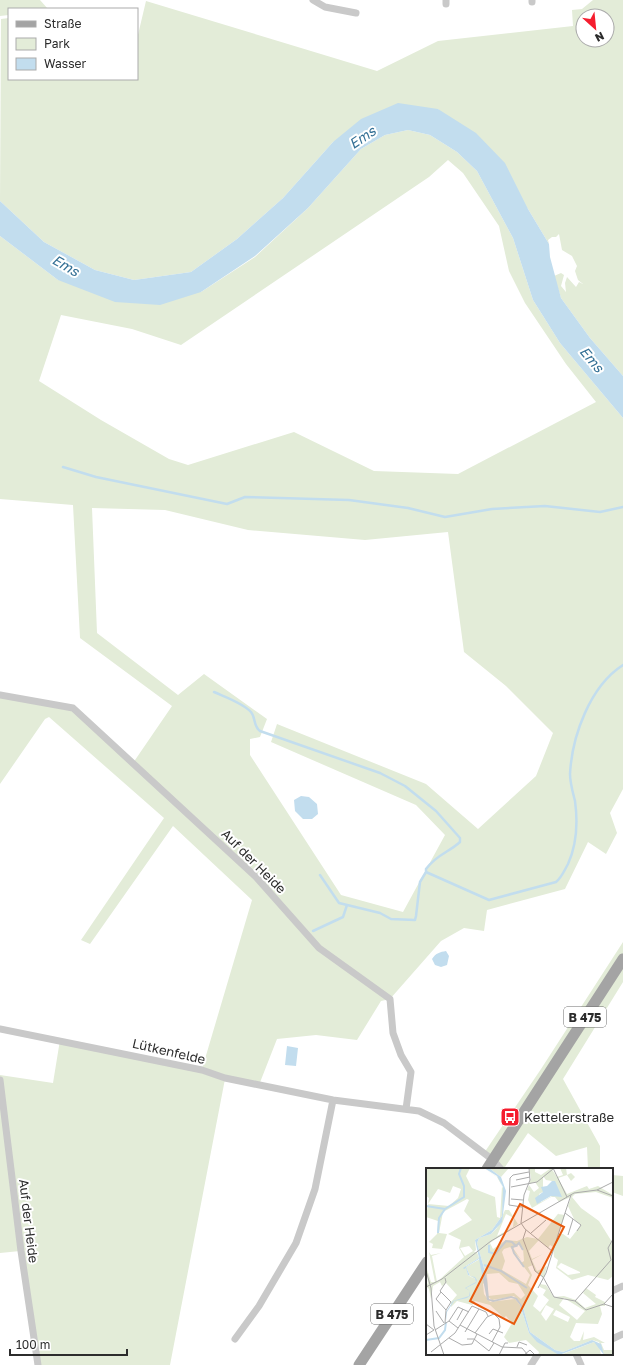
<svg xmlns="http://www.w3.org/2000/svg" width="623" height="1365" viewBox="0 0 623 1365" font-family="'Golos Text',sans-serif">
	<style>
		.green { fill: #e3ecd8; fill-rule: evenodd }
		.water { fill: #c2ddee }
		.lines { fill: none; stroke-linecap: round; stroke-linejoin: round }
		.stream { stroke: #c2ddee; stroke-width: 2.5 }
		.street { stroke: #c9c9c9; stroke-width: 7 }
		.primary { stroke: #a4a4a4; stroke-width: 11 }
		.labels { text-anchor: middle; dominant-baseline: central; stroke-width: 4; stroke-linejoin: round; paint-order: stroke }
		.shield { fill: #fff; stroke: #6b6b6b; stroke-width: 1 }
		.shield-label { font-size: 12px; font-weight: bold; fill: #2c2c2c }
		.street-label { font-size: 13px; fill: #2c2c2c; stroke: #fff }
		.poi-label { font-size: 13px; fill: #2c2c2c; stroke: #fff; text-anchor: start }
		.water-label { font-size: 14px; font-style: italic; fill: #347095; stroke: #fff }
		.inset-river { fill: none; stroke: #c2ddee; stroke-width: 2 }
		.inset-road { fill: none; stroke: #ababab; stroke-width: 1 }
		.view { fill: #e8590c; fill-opacity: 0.15; stroke: #e8590c; stroke-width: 2 }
		.inset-edge { fill: none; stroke: #2c2c2c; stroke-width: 2 }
	</style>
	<rect width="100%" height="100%" fill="#fff"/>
	<path class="green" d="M 0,0 L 40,0 L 48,9 L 9,9 L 9,15 L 0,16 Z
		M 593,0 L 623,0 L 623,376 L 590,338 L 561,298 L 554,276 L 561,273 L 564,275 L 561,286 L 566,292 L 565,283 L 567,277 L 576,287 L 579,282 L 583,284 L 578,280 L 575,271 L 577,266 L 572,256 L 562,250 L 559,234 L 556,237 L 552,237 L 548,240 L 549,244 L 528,209 L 438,109 L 333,142 L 283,198 L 237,239 L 191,272 L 134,280 L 95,270 L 44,242 L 0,201 L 1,19 L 9,18 L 9,79 L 137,79 L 137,39 L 146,1 L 377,71 L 438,41 L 573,26 L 572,10 L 582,9 ZM 583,16 L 607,16 L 607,40 L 583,40 Z
		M 408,130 L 430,135 L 457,152 L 477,171 L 513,238 L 533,300 L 560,343 L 623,418 L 623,789 L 610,813 L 617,833 L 606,854 L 588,842 L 565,889 L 487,910 L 484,931 L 464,928 L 441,941 L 390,999 L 381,1001 L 357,1040 L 316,1035 L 277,1039 L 259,1085 L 225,1079 L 170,1365 L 38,1365 L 20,1251 L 0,1253 L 0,1075 L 53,1083 L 60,1040 L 202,1069 L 252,900 L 173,826 L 90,944 L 81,940 L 164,818 L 49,717 L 45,719 L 0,784 L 0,695 L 73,708 L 133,763 L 172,706 L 80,638 L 73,505 L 0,499 L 0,236 L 58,280 L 201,292 L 255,257 L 308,208 L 361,149 L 385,135 ZM 448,160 L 463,173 L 499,226 L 509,271 L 525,303 L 566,364 L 596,402 L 458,474 L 374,471 L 294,432 L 188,465 L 169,459 L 101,420 L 39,381 L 61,315 L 132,329 L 181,345 L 429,177 ZM 92,508 L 165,510 L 248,530 L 365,540 L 448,532 L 464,652 L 506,686 L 553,733 L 536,776 L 478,829 L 426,784 L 277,724 L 271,742 L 416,805 L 445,835 L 403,912 L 341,895 L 250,755 L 250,739 L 260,737 L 267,719 L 204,674 L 178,695 L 97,633 Z
		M 623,942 L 623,982 L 563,1079 L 600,1146 L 600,1169 L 588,1169 L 587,1147 L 556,1156 L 528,1133 L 505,1167 L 500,1168 L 484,1153 L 541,1069 Z
		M 612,1175 L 623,1176 L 623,1196 L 612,1192 Z"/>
	<path class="water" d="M 398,103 L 438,109 L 476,133 L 505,163 L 528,209 L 549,244 L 550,257 L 561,298 L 590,338 L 623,376 L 623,418 L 560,343 L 533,300 L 513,238 L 477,171 L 457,152 L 430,135 L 408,130 L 385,135 L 361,149 L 308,208 L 255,256 L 201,292 L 160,305 L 115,302 L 58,280 L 0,236 L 0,201 L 44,242 L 95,270 L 134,280 L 191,272 L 237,239 L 283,198 L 333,142 L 361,119 Z
		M 301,796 L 309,797 L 317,804 L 318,814 L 312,819 L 303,819 L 295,811 L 294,800 Z
		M 446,951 L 449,956 L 447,965 L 441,967 L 435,965 L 432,959 C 436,953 440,952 446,951 Z
		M 287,1046 L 298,1048 L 296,1066 L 285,1065 Z"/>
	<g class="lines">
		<path class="stream" d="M 63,467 L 96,477 L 227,504 L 245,497 L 349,500 L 408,508 L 445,517 L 492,509 L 545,506 L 600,512 L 623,507
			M 214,692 C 225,697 243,703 251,712 C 256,718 253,726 260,731 L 380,773 L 405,786 L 436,811 L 460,838 L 460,842 C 448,853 437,854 426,869 L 426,872 L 489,900 L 556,882 C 562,877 564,871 568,864 C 577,844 578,823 575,801 C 573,793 570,783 570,774 C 572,736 590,686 623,665
			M 320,875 L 339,903 L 380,913 L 391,919 L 415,920 L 416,916 L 420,882 L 426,872
			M 313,931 L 343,917 L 347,905"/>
		<path class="street" d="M 313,0 L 325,7 L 356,13
			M 532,0 L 532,2
			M 446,4 L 446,0
			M 0,695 L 73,708 L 256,877 L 319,948 L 390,999 L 393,1033 L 401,1055 L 411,1072 L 406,1109
			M 0,1029 L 202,1070 L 225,1078 L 333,1100 L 419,1111 L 444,1123 L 493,1160 L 501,1169
			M 0,1080 L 21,1251 L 38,1365
			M 612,1291 L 623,1286
			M 235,1339 L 259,1306 L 296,1243 L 315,1189 L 333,1100
			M 612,1339 L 623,1334
			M 576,1354 L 581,1365
			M 531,1365 L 538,1354"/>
		<path class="primary" d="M 487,1169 L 623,959
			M 359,1365 L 427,1262"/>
	</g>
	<defs>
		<symbol id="bus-square" viewBox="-11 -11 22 22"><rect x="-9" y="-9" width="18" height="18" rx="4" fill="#f51d2e" stroke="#fff"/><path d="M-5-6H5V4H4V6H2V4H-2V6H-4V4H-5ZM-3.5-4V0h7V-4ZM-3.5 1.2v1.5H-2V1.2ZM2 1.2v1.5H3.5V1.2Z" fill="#fff"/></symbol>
	</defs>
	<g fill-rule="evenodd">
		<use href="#bus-square" x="499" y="1106" width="22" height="22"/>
	</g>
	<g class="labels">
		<g class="shield">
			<rect x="564" y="1007" width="42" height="20" rx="3"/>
			<rect x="371" y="1304" width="42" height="20" rx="3"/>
		</g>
		<g class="shield-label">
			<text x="585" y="1017">B 475</text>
			<text x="392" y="1314">B 475</text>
		</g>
		<g class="street-label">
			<text transform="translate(254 861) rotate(45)">Auf der Heide</text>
			<text transform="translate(169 1051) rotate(13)">Lütkenfelde</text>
			<text transform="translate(29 1221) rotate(83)">Auf der Heide</text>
		</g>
		<g class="poi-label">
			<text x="524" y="1117">Kettelerstraße</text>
		</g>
		<g class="water-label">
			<text transform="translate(362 137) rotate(-34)">Ems</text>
			<text transform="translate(66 265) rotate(30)">Ems</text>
			<text transform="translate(592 359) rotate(50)">Ems</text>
		</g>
	</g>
	<g transform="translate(426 1168)">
		<rect width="187" height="187" fill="#fff"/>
		<path d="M 0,0 L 44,0 L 40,8 L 46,20 L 69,29 L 71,49 L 74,50 L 76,18 L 71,9 L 57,0 L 73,10 L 78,23 L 76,48 L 66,62 L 49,72 L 50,82 L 48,84 L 51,84 L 53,90 L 40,98 L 42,107 L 45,109 L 50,111 L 44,108 L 40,99 L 54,91 L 59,114 L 57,116 L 58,126 L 64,134 L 89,131 L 94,137 L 103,165 L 122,180 L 134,187 L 168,174 L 173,177 L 175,187 L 112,187 L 113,184 L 100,172 L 83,175 L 78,169 L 86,155 L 80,148 L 78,150 L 64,137 L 49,133 L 46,137 L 31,133 L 25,139 L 25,134 L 31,127 L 20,115 L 16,118 L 14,114 L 7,118 L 5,131 L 3,121 L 0,118 L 2,115 L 0,98 L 5,114 L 9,114 L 3,84 L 5,87 L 15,85 L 6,88 L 11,114 L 38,89 L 33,80 L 35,72 L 22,66 L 46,52 L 38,43 L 43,32 L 41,31 L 17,44 L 13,65 L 21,66 L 16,81 L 6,80 L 7,76 L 3,74 L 11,66 L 12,53 L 0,49 L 3,30 L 0,28 ZM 27,18 L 35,21 L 32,30 L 23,38 L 2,36 L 12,21 L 24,25 ZM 43,78 L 47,83 L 39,88 L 34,80 ZM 63,0 L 83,0 L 75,9 ZM 103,0 L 109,0 L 109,4 L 115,7 L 125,0 L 131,9 L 137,7 L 134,0 L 140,0 L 141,7 L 145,5 L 149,9 L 145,13 L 141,7 L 132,10 L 141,26 L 161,18 L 163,21 L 172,18 L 187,27 L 187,30 L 170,24 L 149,26 L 146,29 L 155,40 L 173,53 L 186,74 L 187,108 L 182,112 L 162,107 L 146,112 L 130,100 L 132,92 L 128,89 L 127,79 L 124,77 L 122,80 L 113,72 L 103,83 L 106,91 L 117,86 L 106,92 L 111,103 L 121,98 L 118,110 L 109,103 L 107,97 L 102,99 L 106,107 L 102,117 L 112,128 L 107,138 L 114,144 L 123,132 L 117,127 L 120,122 L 114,119 L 114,116 L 120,117 L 128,129 L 138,128 L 150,132 L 159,140 L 170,136 L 157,125 L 160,120 L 170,127 L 169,129 L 179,134 L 179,138 L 174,138 L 176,146 L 172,156 L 150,155 L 144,169 L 148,173 L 154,173 L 158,163 L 157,172 L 168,169 L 179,175 L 175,175 L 178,182 L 187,182 L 187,187 L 178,187 L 173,174 L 166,172 L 137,184 L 129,182 L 104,164 L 97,139 L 88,128 L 66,132 L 61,128 L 61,111 L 51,75 L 53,70 L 65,66 L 71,60 L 79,42 L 83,42 L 92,56 L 64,75 L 67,81 L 80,72 L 91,73 L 101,69 L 112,71 L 135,42 L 132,46 L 139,47 L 132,66 L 137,66 L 144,71 L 155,57 L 148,51 L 142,38 L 145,29 L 133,34 L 129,29 L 125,29 L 106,40 L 102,32 L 104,23 L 101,22 L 103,17 L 108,24 L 113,20 L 109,14 L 103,16 L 105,10 ZM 117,8 L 120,12 L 126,13 L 126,28 L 115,34 L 113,26 L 117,24 ZM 80,46 L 88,50 L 87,59 L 71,68 ZM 93,76 L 97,80 L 98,93 L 95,95 L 104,107 L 100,116 L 76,102 L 79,93 L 76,84 L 78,81 L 84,79 L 96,93 L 87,80 ZM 135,95 L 154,104 L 154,105 L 142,107 L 131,99 ZM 73,105 L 83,114 L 92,116 L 99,127 L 95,131 L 88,125 L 62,128 L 61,106 ZM 138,130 L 159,143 L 151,152 L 133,137 ZM 120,137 L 128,141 L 120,153 L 115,146 ZM 130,142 L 144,149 L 142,154 L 127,147 Z" fill="#e3ecd8" fill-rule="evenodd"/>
		<path d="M 58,0 L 63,0 L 75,9 L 80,23 L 76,54 L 65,66 L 53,70 L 51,75 L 61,111 L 63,131 L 68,132 L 85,128 L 91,130 L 97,139 L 104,164 L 129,182 L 137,184 L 166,172 L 175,176 L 178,187 L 168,174 L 133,187 L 111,174 L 103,165 L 94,137 L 89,131 L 85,130 L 67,134 L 61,132 L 53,91 L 40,99 L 44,108 L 49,109 L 51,112 L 50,115 L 40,120 L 44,123 L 44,128 L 41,130 L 28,133 L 21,144 L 20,153 L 20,144 L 27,133 L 43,128 L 44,123 L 39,120 L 50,114 L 49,110 L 42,107 L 40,100 L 38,101 L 37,100 L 53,90 L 49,72 L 66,62 L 76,48 L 77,19 L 71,8 ZM 126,13 L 129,13 L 136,29 L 125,28 L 111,36 L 109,30 L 117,24 L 115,19 L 121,18 Z" fill="#c2ddee"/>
		<path class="inset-river" d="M 0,38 L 19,41M 12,65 L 13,50 L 19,41 L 38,29 L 38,18 L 33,6 L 35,0M 63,77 L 63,84 L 69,86 L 80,73 L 86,74 L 90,78 L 86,79 L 88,85 L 98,99M 90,78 L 93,75 L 97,82M 58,97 L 75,103 L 101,120M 0,172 L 13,170 L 19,162 L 20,154"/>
		<path class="inset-road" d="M 103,0 L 104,12 L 98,27 L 95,55 L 99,61 L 126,83M 127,0 L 141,29M 87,7 L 84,10 L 83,37 L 96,39M 87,7 L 103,4M 90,12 L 104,9M 85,19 L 111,14 L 127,1M 171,22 L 187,14M 85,31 L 97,32M 139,45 L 145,27M 100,62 L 97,71 L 109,103 L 117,109 L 128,129 L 149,133 L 160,142 L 178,136 L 187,139M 105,65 L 120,52M 142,67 L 147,51M 0,103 L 5,120 L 8,158 L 18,187M 0,119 L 16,111 L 65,73 L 148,25 L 171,22 L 187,28M 112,120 L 120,105 L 139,45 L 155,57 L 151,63M 15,124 L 10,131 L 20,142M 149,133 L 185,92 L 182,80 L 187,71M 178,136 L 187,126M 10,143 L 18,155M 31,152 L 37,141M 23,153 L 32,139 L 43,144M 19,155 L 20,142 L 25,134 L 14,123 L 20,114 L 19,110M 0,156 L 8,162 L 0,167M 34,157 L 76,179 L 96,180 L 102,187M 9,162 L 23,153 L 32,160M 39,164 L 53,141M 49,165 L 61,149 L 68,146 L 73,151 L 74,159 L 66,174M 63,166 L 67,161 L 77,165M 23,170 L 36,177 L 46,176 L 51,166M 41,171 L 48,171 L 63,183 L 68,175M 91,179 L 93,174 L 101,177M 5,184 L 29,165 L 46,138 L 60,144 L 62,148M 73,187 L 79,175 L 82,175M 98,187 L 104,182 L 109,187"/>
		<path class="view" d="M 94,36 L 138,59 L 88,156 L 44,133 Z"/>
		<rect width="187" height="187" class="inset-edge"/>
	</g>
	<rect x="8" y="8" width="130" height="72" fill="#ffffff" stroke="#ababab"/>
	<rect x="16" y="21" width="20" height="6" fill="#a4a4a4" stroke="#ababab"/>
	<text x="44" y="28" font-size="12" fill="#2c2c2c">Straße</text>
	<rect x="16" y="38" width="20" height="12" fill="#e3ecd8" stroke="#ababab"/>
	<text x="44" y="48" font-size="12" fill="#2c2c2c">Park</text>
	<rect x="16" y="58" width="20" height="12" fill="#c2ddee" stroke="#ababab"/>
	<text x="44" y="68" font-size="12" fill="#2c2c2c">Wasser</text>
	<g transform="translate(595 28) rotate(153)"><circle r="19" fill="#ffffff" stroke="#ababab"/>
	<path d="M0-3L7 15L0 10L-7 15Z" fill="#f51d2e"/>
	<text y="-6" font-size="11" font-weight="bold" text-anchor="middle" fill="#2c2c2c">N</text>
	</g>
	<path d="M10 1349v6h117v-6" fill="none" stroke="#2c2c2c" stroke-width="2"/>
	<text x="16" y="1349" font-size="12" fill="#2c2c2c" stroke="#ffffff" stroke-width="3" paint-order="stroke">100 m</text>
</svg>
